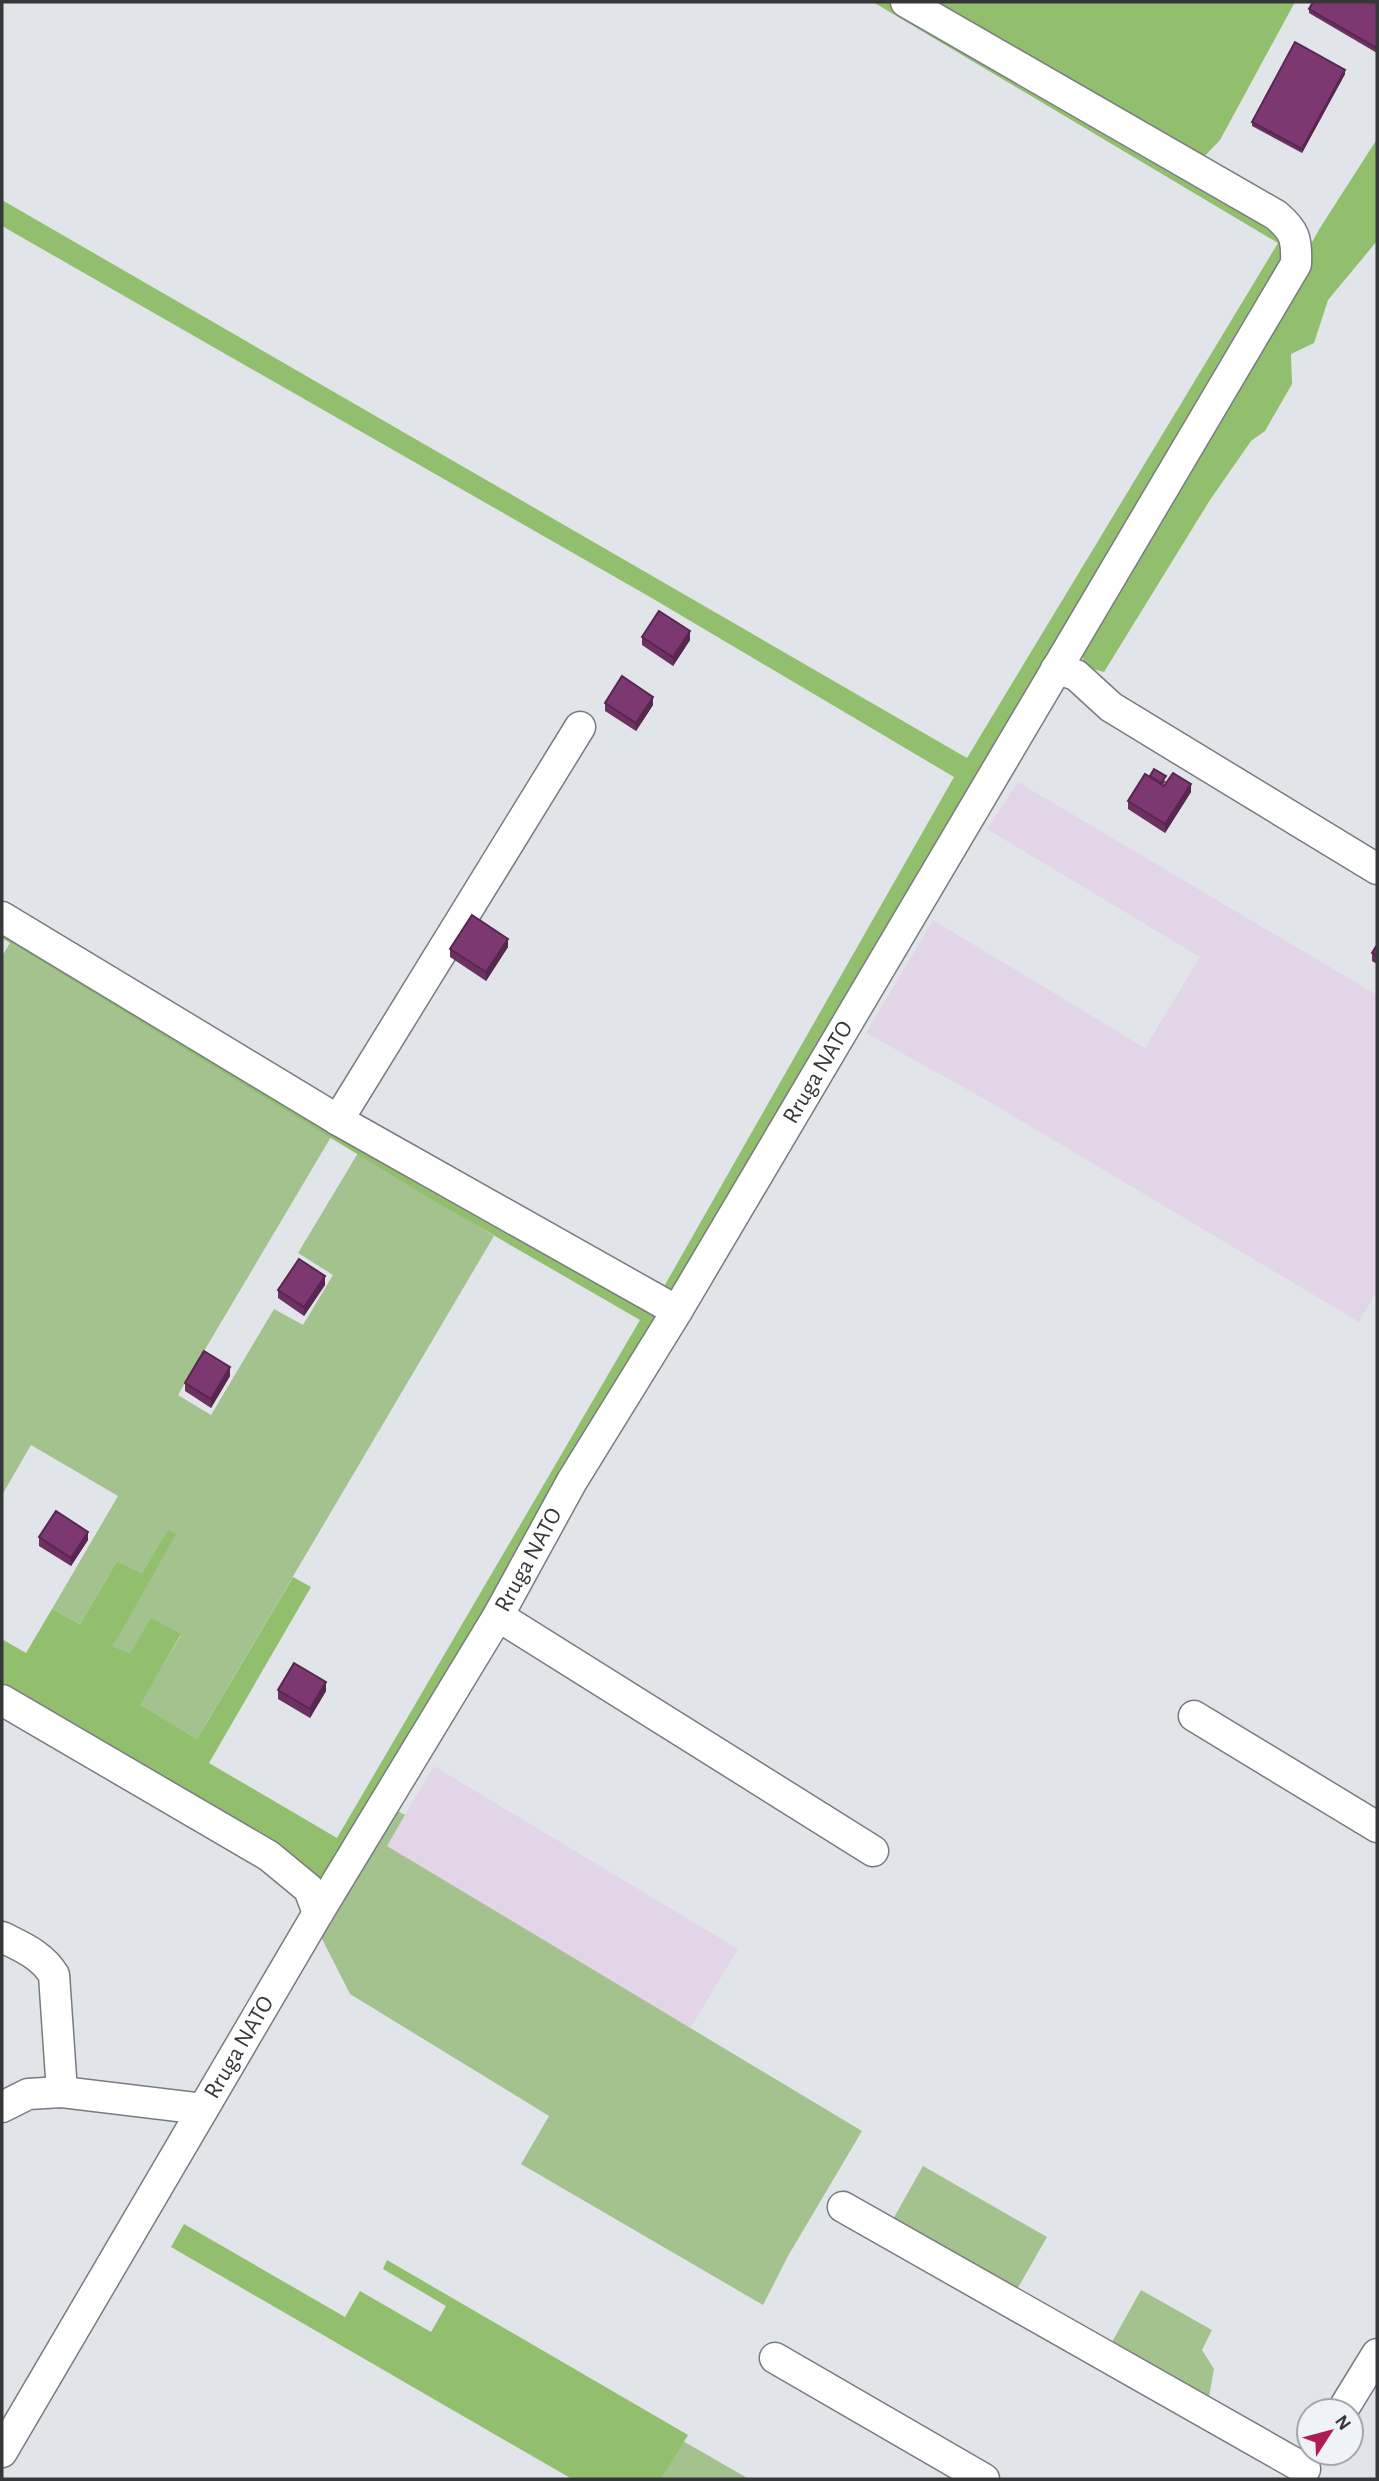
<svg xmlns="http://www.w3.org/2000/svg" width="1379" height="2481" viewBox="0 0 1379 2481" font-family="'Alegreya Sans',sans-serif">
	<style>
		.industrial { fill: #e3d5e8 }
		.green { fill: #a4c28d }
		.forest { fill: #92bf6e }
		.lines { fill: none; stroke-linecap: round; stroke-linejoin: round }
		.minor-casing { stroke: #787b7f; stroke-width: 33 }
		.minor { stroke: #fff; stroke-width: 30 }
		.wall { fill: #6c3061 }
		.shaded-wall { fill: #58274f }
		.building { fill: #7d3871; stroke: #58274f; stroke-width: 2 }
		.labels { text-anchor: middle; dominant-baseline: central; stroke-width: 7; stroke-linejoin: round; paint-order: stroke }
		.street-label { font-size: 24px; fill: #363739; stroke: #eff2f7 }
	</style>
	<rect width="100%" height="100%" fill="#e1e5ea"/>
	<path class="industrial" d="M 1018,782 L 1377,995 L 1377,1291 L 1359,1322 L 986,1100 L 866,1033 L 933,920 L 1145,1048 L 1200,957 L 987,829 Z
		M 434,1766 L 738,1949 L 690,2029 L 386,1846 Z"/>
	<path class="green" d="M 10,943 L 331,1137 L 178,1395 L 211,1415 L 274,1309 L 303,1325 L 333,1275 L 298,1253 L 358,1153 L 494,1236 L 197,1739 L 139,1705 L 181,1635 L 130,1655 L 113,1646 L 168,1531 L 142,1573 L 117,1561 L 80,1624 L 52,1609 L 118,1496 L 31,1445 L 2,1495 L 2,956 Z
		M 392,1808 L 405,1815 L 387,1846 L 862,2131 L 788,2256 L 763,2305 L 521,2164 L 549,2116 L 350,1994 L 318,1931 Z
		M 923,2166 L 1047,2237 L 1012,2298 L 888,2228 Z
		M 1141,2290 L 1212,2330 L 1202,2350 L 1214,2369 L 1207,2408 L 1107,2351 Z
		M 683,2441 L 749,2479 L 661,2479 Z"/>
	<path class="forest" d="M 873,2 L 897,2 L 1288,240 L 1287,262 L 679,1300 L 662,1290 L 954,777 L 650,597 L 2,226 L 2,200 L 967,758 L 1278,243 Z
		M 937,2 L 1295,2 L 1220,140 L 1199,162 Z
		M 1377,139 L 1377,241 L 1328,300 L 1314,343 L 1291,354 L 1292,384 L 1265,431 L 1251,441 L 1210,500 L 1104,672 L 1085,667 L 1081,653 L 1320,228 Z
		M 2,924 L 654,1312 L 659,1327 L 328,1884 L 314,1882 L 2,1693 L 2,1639 L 26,1653 L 52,1609 L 80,1624 L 117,1561 L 142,1573 L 168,1530 L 176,1534 L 113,1646 L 130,1654 L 151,1618 L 181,1634 L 140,1705 L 197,1739 L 293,1577 L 311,1587 L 209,1763 L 337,1838 L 640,1320 L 436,1202 L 2,938 Z
		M 184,2224 L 345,2317 L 360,2291 L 431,2332 L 446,2306 L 383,2269 L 387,2260 L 688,2435 L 661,2479 L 572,2479 L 171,2247 Z"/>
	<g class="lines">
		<defs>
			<g id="minor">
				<path d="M 1056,669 L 1076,675 L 1111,707 L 1377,869"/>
				<path d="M 2,917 L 338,1120 L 677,1311"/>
				<path d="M 338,1120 L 580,727"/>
				<path d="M 498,1616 L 873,1851"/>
				<path d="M 2,1700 L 269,1856 L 309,1889 L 318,1913"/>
				<path d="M 1194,1716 L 1377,1827"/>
				<path d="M 2,1937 C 22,1947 42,1955 54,1975 L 62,2092"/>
				<path d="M 2,2107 L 28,2094 L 62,2092 L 203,2109"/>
				<path d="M 843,2207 L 1305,2469"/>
				<path d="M 775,2358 L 984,2479"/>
				<path d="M 1342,2411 L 1377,2354"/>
				<path id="s1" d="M 2,2452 L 318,1913 L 498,1616 L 572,1481 L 677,1311 L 1296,264 C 1297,239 1295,231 1276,215 L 906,2"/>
			</g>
		</defs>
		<use href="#minor" class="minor-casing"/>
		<use href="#minor" class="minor"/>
	</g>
	<path class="wall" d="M 1377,3 L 1377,53 L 1309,13 L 1309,9 Z
		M 1345,74 L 1302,153 L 1252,126 L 1252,122 Z
		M 642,637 L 690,640 L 673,666 L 642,645 Z
		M 605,703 L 653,705 L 636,731 L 605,711 Z
		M 1150,777 L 1166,781 L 1163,785 L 1191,792 L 1165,833 L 1128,809 L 1128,801 Z
		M 1377,945 L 1377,964 L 1372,961 L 1372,953 Z
		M 508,947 L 486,981 L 450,957 L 450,949 Z
		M 325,1285 L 304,1316 L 278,1298 L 278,1290 Z
		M 230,1376 L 211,1408 L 185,1391 L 185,1383 Z
		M 39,1537 L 88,1540 L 71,1566 L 39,1546 Z
		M 278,1690 L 326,1691 L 310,1718 L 278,1699 Z"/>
	<path class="shaded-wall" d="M 1345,70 L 1345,74 L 1302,153 L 1302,149 Z
		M 690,631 L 690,640 L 673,666 L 673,657 Z
		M 653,697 L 653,705 L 636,731 L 636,723 Z
		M 1191,784 L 1191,792 L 1165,833 L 1165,824 Z
		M 508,939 L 508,947 L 486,981 L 486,972 Z
		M 325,1276 L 325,1285 L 304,1316 L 304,1307 Z
		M 230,1367 L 230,1376 L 211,1408 L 211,1399 Z
		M 88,1532 L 88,1540 L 71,1566 L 71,1558 Z
		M 326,1682 L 326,1691 L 310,1718 L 310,1709 Z"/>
	<path class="building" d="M 1313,2 L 1375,2 L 1377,3 L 1377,48 L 1309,9 Z
		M 1295,42 L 1345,70 L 1302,149 L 1252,122 Z
		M 659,611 L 690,631 L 673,657 L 642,637 Z
		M 622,676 L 653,697 L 636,723 L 605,703 Z
		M 1154,769 L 1166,776 L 1161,783 L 1150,776 Z
		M 1173,773 L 1191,784 L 1165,824 L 1128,801 L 1145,774 L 1164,786 Z
		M 472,915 L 508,939 L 486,972 L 450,949 Z
		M 1377,945 L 1377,956 L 1372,953 Z
		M 299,1259 L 325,1276 L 304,1307 L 278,1290 Z
		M 204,1351 L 230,1367 L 211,1399 L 185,1383 Z
		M 56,1511 L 88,1532 L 71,1558 L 39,1537 Z
		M 294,1663 L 326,1682 L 310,1709 L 278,1690 Z"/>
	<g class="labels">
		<g class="street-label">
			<text stroke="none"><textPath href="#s1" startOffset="1603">Rruga NATO</textPath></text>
			<text stroke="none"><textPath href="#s1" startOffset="1036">Rruga NATO</textPath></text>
			<text stroke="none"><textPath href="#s1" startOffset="469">Rruga NATO</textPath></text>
		</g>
	</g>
	<rect width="1379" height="2481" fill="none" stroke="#363739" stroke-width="7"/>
	<g transform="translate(1330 2432) rotate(54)"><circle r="33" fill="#eff2f7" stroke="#a5a7ab" stroke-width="2"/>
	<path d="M0-5L12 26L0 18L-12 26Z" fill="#ad1d54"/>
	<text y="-10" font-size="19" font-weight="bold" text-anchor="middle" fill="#363739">N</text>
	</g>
</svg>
